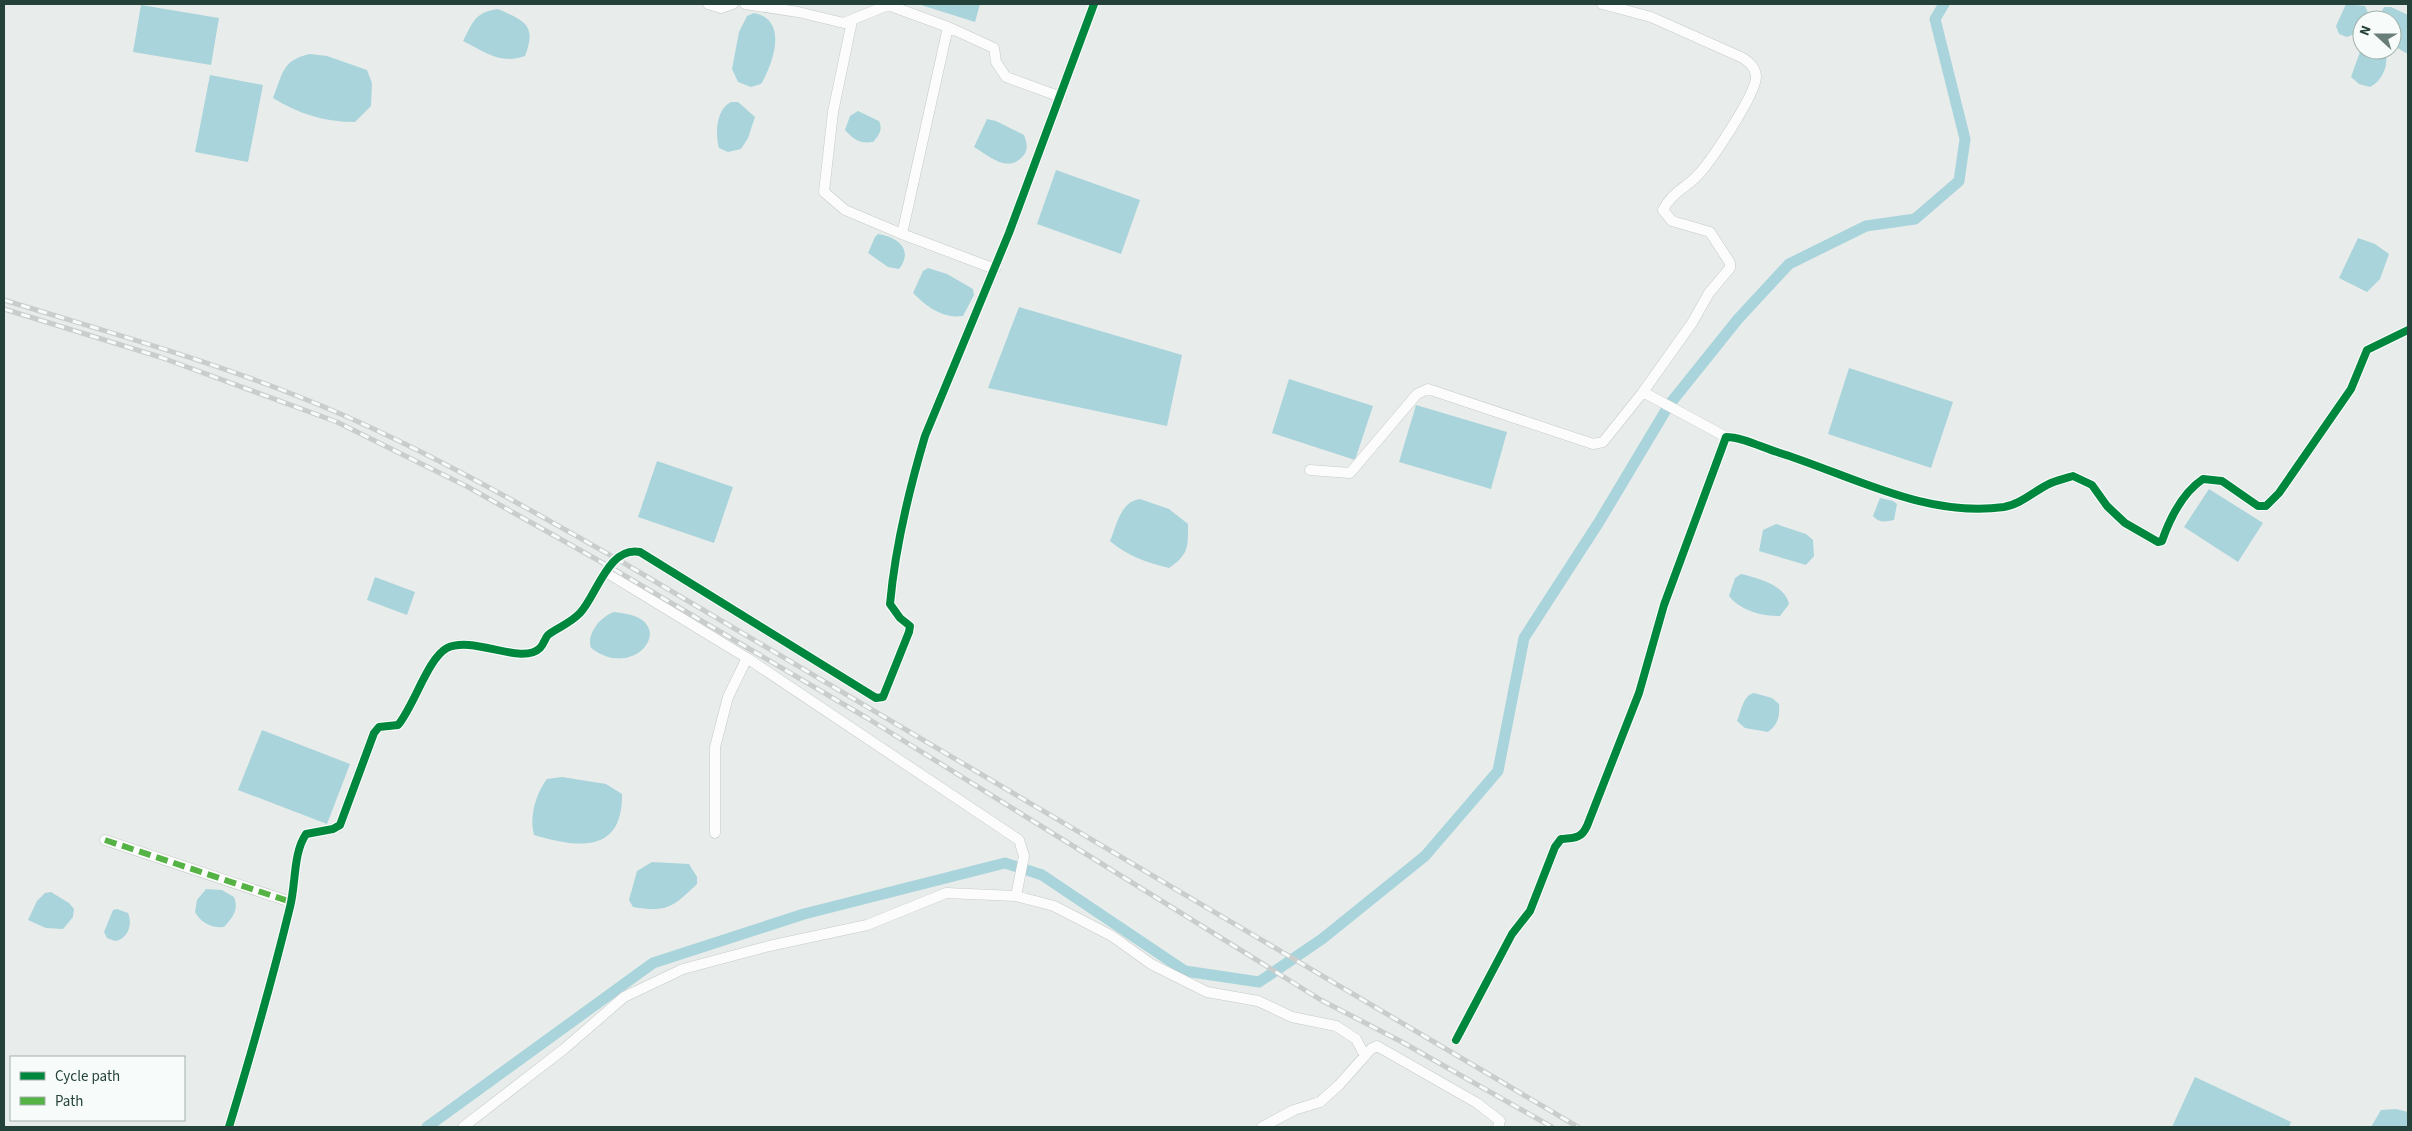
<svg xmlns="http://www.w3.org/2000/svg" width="2412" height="1131" viewBox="0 0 2412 1131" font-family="'Source Sans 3',sans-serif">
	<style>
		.water { fill: #a9d4db }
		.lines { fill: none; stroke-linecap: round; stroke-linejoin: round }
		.canal { stroke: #a9d4db; stroke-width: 11 }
		.minor-casing { stroke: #c5cac8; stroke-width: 11 }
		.minor { stroke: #fcfcfc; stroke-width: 10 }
		.rail-casing { stroke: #c9cdcc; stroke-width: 5 }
		.rail { stroke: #f7fbf9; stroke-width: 3; stroke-dasharray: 9; stroke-linecap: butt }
		.quiet { stroke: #55b346; stroke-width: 6; stroke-dasharray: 12 6; stroke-linecap: butt }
		.cycleway-casing { stroke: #f7fbf9; stroke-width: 11 }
		.cycleway { stroke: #00873e; stroke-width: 8 }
	</style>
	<rect width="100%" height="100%" fill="#e8edeb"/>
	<path class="water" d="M 918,4 L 980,4 L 975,22 Z
		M 2346,4 L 2365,6 L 2368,13 L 2366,20 L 2362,20 C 2362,32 2358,33 2347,37 L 2339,34 L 2336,26 Z
		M 141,5 L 219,18 L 211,65 L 133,52 Z
		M 2384,7 L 2391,7 L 2408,15 L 2408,54 L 2392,45 L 2392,20 L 2377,20 Z
		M 498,9 C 525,21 537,25 525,56 C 501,65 485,52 463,41 C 473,22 475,12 498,9 Z
		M 754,13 C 789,20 773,64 761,84 L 751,87 L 738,82 L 732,69 L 739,32 L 747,16 Z
		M 2361,49 L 2386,54 C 2388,67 2382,81 2370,87 L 2359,84 L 2351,77 Z
		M 310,54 L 327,56 L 367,70 L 372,83 L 371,106 L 355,122 C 325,122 299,114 273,98 C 283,73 282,60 310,54 Z
		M 210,75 L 263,85 L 248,162 L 195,152 Z
		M 731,102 L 738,102 L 755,117 L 748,138 L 741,149 L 728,152 L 719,148 C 715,134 716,109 731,102 Z
		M 858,111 L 879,121 C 883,130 879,135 873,142 C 860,144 854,140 845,130 L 850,116 Z
		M 987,119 L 996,121 L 1024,135 C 1027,143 1029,150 1022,157 C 1007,173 989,156 974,147 Z
		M 1056,170 L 1140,200 L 1121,254 L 1037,224 Z
		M 878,234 C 898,237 914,250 899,269 L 888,267 L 868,253 L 875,237 Z
		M 2358,238 L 2375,244 L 2389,254 L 2380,279 L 2367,292 L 2339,278 Z
		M 928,268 L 947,274 L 973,289 L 974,295 L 963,316 C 943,319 927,307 913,293 L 923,271 Z
		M 1019,307 L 1182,355 L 1167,426 L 988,388 Z
		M 1849,368 L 1953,402 L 1931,468 L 1828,434 Z
		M 1289,379 L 1373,406 L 1355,460 L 1272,433 Z
		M 1416,405 L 1507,432 L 1491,489 L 1399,462 Z
		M 657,461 L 733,487 L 714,543 L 638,517 Z
		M 2209,489 L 2263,523 L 2238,562 L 2184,527 Z
		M 1880,498 L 1893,501 L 1897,504 L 1894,520 C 1885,522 1879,523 1873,516 Z
		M 1140,499 L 1169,509 L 1188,524 C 1188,547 1189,554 1169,568 C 1148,563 1127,556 1110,541 C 1117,525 1120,502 1140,499 Z
		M 1776,524 L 1806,534 L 1813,540 L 1814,556 L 1806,565 L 1759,551 L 1763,530 Z
		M 1741,574 C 1758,578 1785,585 1789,604 L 1780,616 C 1762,616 1741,611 1729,596 L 1735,578 Z
		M 375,577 L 415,592 L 407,615 L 367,600 Z
		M 614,612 C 621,613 630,614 637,617 C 671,633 631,679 591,648 C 586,634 601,616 614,612 Z
		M 1754,693 L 1772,698 L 1779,704 C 1780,717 1778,724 1768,732 L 1745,728 L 1737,721 C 1741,712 1743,695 1754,693 Z
		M 262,730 L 350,764 L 327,824 L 238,790 Z
		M 562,777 L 606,784 L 622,794 C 623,854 577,848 534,835 C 529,817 536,793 547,779 Z
		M 652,862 L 689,864 L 697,877 L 697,884 C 673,907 667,913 633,907 L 629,900 L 637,871 Z
		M 206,889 L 222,890 L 234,897 C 239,910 233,917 224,927 C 211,928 201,923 195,912 L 197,900 Z
		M 51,892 L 69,903 L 74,909 L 73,917 L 63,929 L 46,928 L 28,920 L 37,901 L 45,893 Z
		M 117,909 L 128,913 C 133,924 128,939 115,941 L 107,938 L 104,932 L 113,910 Z
		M 2195,1077 L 2291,1122 L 2289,1127 L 2172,1127 Z
		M 2396,1109 L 2408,1112 L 2408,1127 L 2371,1127 L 2381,1110 Z"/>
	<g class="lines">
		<path class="canal" d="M 427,1127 L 653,963 L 804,914 L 1005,863 L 1042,875 L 1185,971 L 1259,982 L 1322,939 L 1425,856 L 1498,771 L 1524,638 L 1599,522 L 1669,405 L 1738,319 L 1789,264 L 1866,226 L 1915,219 L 1959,181 L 1965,139 L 1935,19 L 1944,4"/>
		<defs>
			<path id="minor" d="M 708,4 L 721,8 L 733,4
				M 745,4 L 798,12 L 844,23 L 888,5 L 948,27 L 902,234 L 995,269
				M 1602,4 L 1651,17 L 1743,58 C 1750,63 1755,67 1756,76 C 1757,93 1709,165 1695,178 C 1683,189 1671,194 1663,210 L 1672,221 L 1710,232 L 1730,263 L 1730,268 L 1709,293 L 1692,323 L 1643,392
				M 852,21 L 833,112 L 824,192 L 845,210 L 902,234
				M 948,27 L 994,48 L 996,62 L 1006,77 L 1061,97
				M 1310,470 L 1350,473 L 1417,394 L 1428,389 L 1593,444 L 1603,442 L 1643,392 L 1726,437
				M 606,572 L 747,658 L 728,697 L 715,747 L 715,833
				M 747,658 L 1019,840 L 1024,856 L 1016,896
				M 105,840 L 291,902
				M 1456,1040 L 1512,934 L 1530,911 L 1555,847 L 1561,839 C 1574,838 1581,839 1587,826 L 1639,693 L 1664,605 L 1726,437 C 1742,437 1761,447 1777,452 C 1851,475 1924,518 2004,507 C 2022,504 2035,490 2051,483 C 2058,480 2066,478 2073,476 L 2092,485 L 2107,506 L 2125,523 L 2158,542 L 2162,541 C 2170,518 2182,493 2203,479 L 2222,481 L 2258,506 L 2266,506 L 2279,493 L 2351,389 L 2367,350 L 2408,330
				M 229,1127 C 251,1054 272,981 290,907 C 296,884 293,853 306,834 L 333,829 L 340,825 L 374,733 L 379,727 L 398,725 C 414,706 428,658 447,648 C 473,635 522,666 540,648 C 544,644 545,638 548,635 C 558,627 568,625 580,613 C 597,595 608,546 640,552 L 876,698 L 883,697 L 909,632 L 910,626 L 900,618 L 890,604 C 895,548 909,490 925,436 L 1009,233 L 1094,4
				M 463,1127 L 564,1049 L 624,997 L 683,969 L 769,946 L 867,925 L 946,893 L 1016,896 L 1054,906 L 1112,936 L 1151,964 L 1207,992 L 1258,1001 L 1292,1017 L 1336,1026 L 1356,1039 L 1365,1056
				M 1262,1127 L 1294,1110 L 1320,1102 L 1339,1085 L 1371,1049 L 1377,1046 L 1477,1103 L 1500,1121 L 1498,1127"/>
		</defs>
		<use href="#minor" class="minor-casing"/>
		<use href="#minor" class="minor"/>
		<defs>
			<path id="rail" d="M 4,300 C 117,335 234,367 343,415 C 438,457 527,508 617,559 L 1578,1127
				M 4,309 L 160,357 L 337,422 L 468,487 L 610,567 L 867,718 L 1321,1000 L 1402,1042 L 1552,1127"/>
		</defs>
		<use href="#rail" class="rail-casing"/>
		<use href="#rail" class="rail"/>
		<path class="quiet" d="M 105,840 L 291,902"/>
		<defs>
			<path id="cycleway" d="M 1456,1040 L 1512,934 L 1530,911 L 1555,847 L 1561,839 C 1574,838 1581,839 1587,826 L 1639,693 L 1664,605 L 1726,437 C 1742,437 1761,447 1777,452 C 1851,475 1924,518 2004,507 C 2022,504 2035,490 2051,483 C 2058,480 2066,478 2073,476 L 2092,485 L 2107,506 L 2125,523 L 2158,542 L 2162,541 C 2170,518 2182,493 2203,479 L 2222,481 L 2258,506 L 2266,506 L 2279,493 L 2351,389 L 2367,350 L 2408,330
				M 229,1127 C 251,1054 272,981 290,907 C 296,884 293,853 306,834 L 333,829 L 340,825 L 374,733 L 379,727 L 398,725 C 414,706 428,658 447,648 C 473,635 522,666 540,648 C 544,644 545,638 548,635 C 558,627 568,625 580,613 C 597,595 608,546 640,552 L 876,698 L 883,697 L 909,632 L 910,626 L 900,618 L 890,604 C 895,548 909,490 925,436 L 1009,233 L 1094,4"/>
		</defs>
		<use href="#cycleway" class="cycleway-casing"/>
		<use href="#cycleway" class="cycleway"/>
	</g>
	<rect width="2412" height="1131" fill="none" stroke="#24423a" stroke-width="10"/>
	<rect x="10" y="1056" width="175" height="65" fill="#f7fbf9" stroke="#a3b1ad"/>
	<rect x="20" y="1072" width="25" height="8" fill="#00873e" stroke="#a3b1ad"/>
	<text x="55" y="1081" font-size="15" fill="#24423a">Cycle path</text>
	<rect x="20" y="1097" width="25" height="8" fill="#55b346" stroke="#a3b1ad"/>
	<text x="55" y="1106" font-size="15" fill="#24423a">Path</text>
	<g transform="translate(2377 35) rotate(291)"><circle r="24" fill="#f7fbf9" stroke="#a3b1ad"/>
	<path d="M0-4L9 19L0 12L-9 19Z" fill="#697e78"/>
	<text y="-8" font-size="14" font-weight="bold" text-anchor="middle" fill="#24423a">N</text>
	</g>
</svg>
